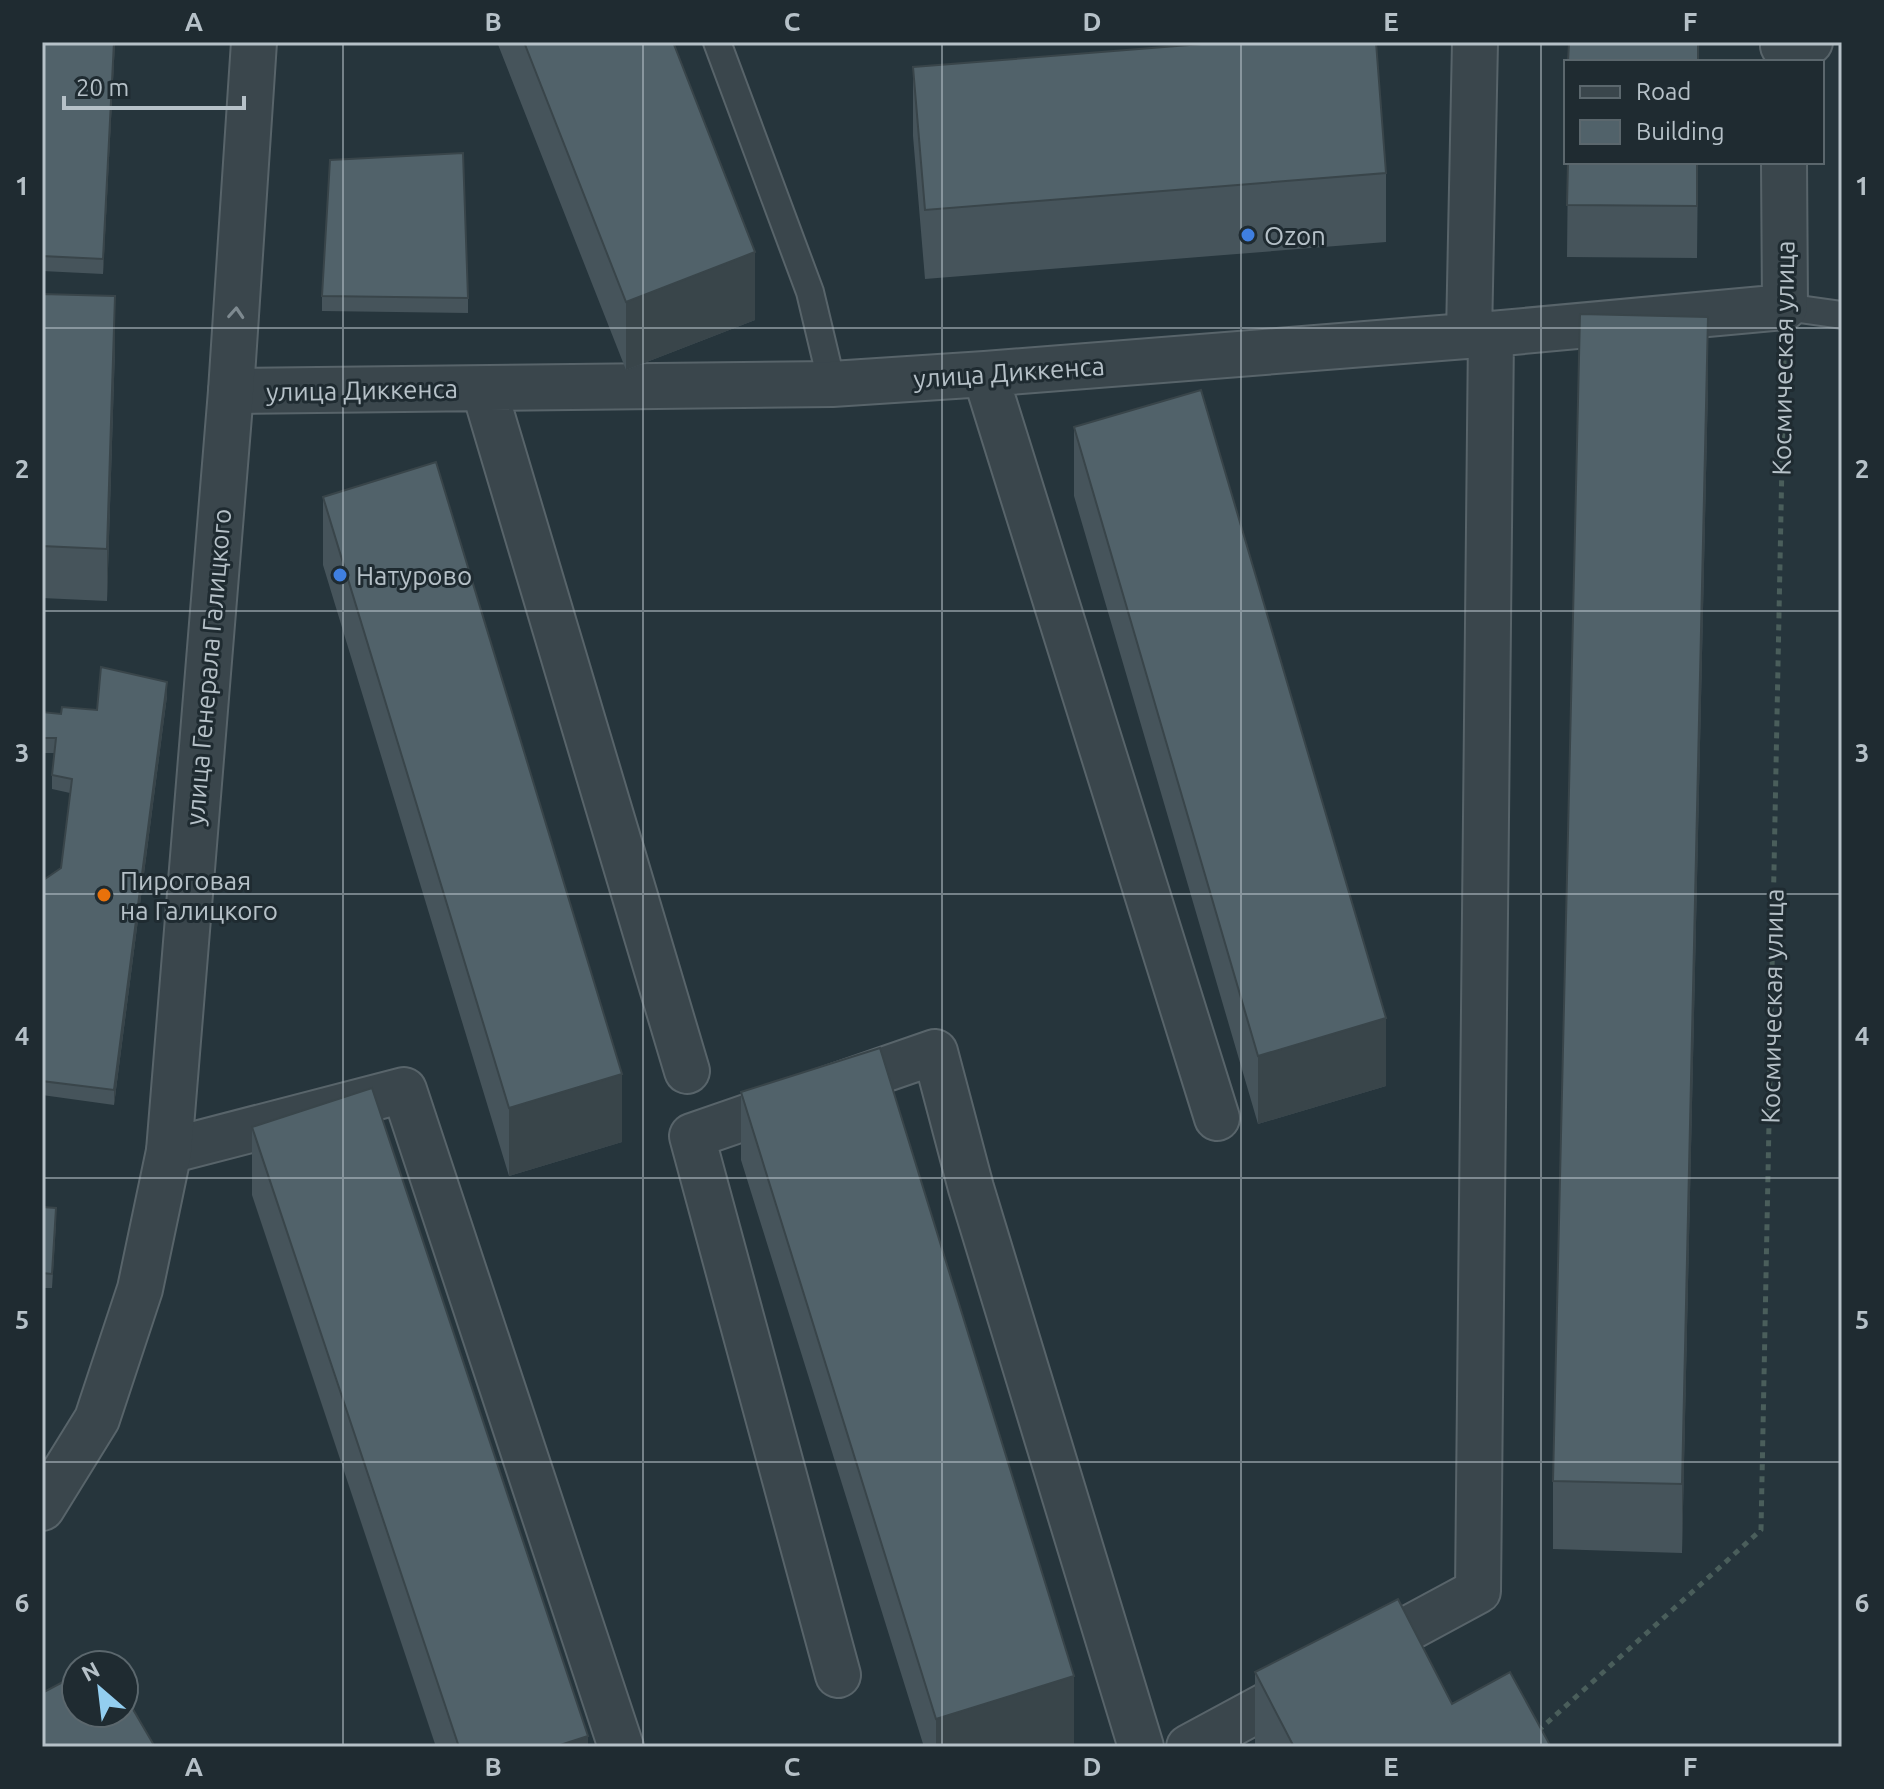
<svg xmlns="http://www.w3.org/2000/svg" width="1884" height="1789" viewBox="0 0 1884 1789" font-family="Ubuntu,sans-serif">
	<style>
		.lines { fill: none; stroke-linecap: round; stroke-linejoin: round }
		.service-casing { stroke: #58646a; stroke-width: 30 }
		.minor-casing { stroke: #58646a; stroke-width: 48 }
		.tertiary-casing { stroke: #58646a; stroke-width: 48 }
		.path { stroke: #4a5e5b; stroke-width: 5; stroke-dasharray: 6 6; stroke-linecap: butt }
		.service { stroke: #3a464c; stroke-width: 26 }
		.minor { stroke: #3a464c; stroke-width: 44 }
		.tertiary { stroke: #3a464c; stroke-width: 44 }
		.wall { fill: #46545b }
		.shaded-wall { fill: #39454a }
		.building { fill: #51626a; stroke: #39454a; stroke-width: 2 }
		.oneway { stroke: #7e8a90 }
		.grid { fill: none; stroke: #b6c1c8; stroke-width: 2; stroke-opacity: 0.55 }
		.shop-dot { fill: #3f7fe0; stroke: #1f2b31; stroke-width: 3 }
		.food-dot { fill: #e8710a; stroke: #1f2b31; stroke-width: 3 }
		.labels { text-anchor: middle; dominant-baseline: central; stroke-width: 6; stroke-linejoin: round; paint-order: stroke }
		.poi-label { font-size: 26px; fill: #b6c1c8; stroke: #1f2b31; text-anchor: start }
		.street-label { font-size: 26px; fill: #b6c1c8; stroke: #1f2b31 }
		.neatline { fill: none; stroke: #b6c1c8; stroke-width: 3 }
		.grid-label { font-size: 26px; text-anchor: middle; font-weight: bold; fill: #b6c1c8 }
	</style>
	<rect width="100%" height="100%" fill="#26353c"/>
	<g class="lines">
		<defs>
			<path id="service" d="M 717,42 L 810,292 L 832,384
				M 1785,307 L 1842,315"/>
			<path id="minor" d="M 1783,46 L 1810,42
				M 1469,335 L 1475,42
				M 985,374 L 1217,1118
				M 484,389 L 687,1071
				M 231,391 L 832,384 L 985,374 L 1491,334 L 1785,307 L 1784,162
				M 169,1151 L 404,1090 L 621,1747
				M 838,1675 L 692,1136 L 935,1052 L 971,1188 L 1141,1747
				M 1189,1747 L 1478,1591 L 1491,334"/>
			<path id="tertiary" d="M 42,1508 L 97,1419 L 140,1289 L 169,1151 L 231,391 L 254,42"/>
		</defs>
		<use href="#service" class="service-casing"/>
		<use href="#minor" class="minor-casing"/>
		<use href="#tertiary" class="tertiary-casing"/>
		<path class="path" d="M 1538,1731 L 1761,1530 L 1784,360"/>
		<use href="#service" class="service"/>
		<use href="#minor" class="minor"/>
		<use href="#tertiary" class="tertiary"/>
	</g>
	<path class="wall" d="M 42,42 L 115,42 L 103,274 L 42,271 Z
		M 497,42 L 673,42 L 755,320 L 626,370 Z
		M 913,67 L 1386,173 L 1386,242 L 925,279 L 913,136 Z
		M 1568,162 L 1698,162 L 1697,258 L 1567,257 Z
		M 42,294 L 115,348 L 107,601 L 42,598 Z
		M 322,296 L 468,298 L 468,313 L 322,311 Z
		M 1708,385 L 1682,1553 L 1553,1549 L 1553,1481 Z
		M 1074,427 L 1386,1086 L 1258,1124 L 1074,496 Z
		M 323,497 L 622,1142 L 509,1176 L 323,565 Z
		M 167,696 L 114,1105 L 42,1095 L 42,881 L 61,868 L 70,793 L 52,789 L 52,775 L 55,753 L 42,753 L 42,712 L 61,714 L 97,710 Z
		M 741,1092 L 1074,1745 L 1067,1747 L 924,1747 L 741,1160 Z
		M 252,1127 L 588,1747 L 436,1747 L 252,1195 Z
		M 42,1207 L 56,1223 L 52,1288 L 42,1288 Z
		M 1255,1672 L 1452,1704 L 1551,1747 L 1255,1747 Z"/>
	<path class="shaded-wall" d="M 114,42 L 115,42 L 103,274 L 103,259 Z
		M 755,252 L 755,320 L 626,370 L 626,302 Z
		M 115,296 L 115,348 L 107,601 L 107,549 Z
		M 1708,317 L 1708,385 L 1682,1553 L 1682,1484 Z
		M 167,682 L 167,696 L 114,1105 L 114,1090 Z
		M 1386,1018 L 1386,1086 L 1258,1124 L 1258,1056 Z
		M 622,1074 L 622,1142 L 509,1176 L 509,1108 Z
		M 1074,1676 L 1074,1745 L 1067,1747 L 936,1747 L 936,1719 Z
		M 588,1736 L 588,1747 L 554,1747 Z"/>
	<path class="building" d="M 42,42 L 114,42 L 103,259 L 42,256 Z
		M 524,42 L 673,42 L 755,252 L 626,302 Z
		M 1227,42 L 1376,42 L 1386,173 L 925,210 L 913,67 Z
		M 1569,42 L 1698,42 L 1698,62 L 1568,62 Z
		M 463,153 L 468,298 L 322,296 L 330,160 Z
		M 1568,162 L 1697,162 L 1697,206 L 1567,205 Z
		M 42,294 L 115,296 L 107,549 L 42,546 Z
		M 1580,314 L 1708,317 L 1682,1484 L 1553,1481 Z
		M 1201,390 L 1386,1018 L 1258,1056 L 1074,427 Z
		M 436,462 L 622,1074 L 509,1108 L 323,497 Z
		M 101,667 L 167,682 L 114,1090 L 42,1081 L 42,881 L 61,868 L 72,779 L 52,775 L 56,738 L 42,738 L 42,712 L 61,714 L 62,707 L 97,710 Z
		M 880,1048 L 1074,1676 L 936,1719 L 741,1092 Z
		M 372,1088 L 588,1736 L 554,1747 L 459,1747 L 252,1127 Z
		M 42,1207 L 56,1208 L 52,1274 L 42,1273 Z
		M 1398,1599 L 1452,1704 L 1510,1672 L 1551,1747 L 1294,1747 L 1255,1672 Z
		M 104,1660 L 107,1665 L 95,1665 Z
		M 76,1675 L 76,1713 L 124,1713 L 124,1694 L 155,1747 L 42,1747 L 42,1693 Z"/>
	<defs><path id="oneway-chevron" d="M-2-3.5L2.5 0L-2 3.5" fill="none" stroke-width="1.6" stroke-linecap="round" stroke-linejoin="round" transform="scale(2)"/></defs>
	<use class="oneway" href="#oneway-chevron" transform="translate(236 313) rotate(-86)"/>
	<path class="grid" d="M 343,42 L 343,1747M 643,42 L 643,1747M 942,42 L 942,1747M 1241,42 L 1241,1747M 1541,42 L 1541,1747M 42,328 L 1842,328M 42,611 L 1842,611M 42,894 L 1842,894M 42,1178 L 1842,1178M 42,1462 L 1842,1462"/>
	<g class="shop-dot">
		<circle cx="1248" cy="235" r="8"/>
		<circle cx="340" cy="575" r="8"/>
	</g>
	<circle class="food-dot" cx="104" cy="895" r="8"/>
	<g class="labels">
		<g class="poi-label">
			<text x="1264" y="235">Ozon</text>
			<text x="356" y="575">Натурово</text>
			<text x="120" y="880">Пироговая<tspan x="120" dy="30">на Галицкого</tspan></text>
		</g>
		<g class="street-label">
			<text transform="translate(1783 358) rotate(-89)">Космическая улица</text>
			<text transform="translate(1009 372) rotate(-4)">улица Диккенса</text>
			<text transform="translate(362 390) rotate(-1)">улица Диккенса</text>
			<text transform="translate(208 667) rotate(-85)">улица Генерала Галицкого</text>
			<text transform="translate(1772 1006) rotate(-89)">Космическая улица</text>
		</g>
	</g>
	<rect width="1884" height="1789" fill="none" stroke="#1f2b31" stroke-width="88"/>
	<rect x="1564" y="60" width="260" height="104" fill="#1f2b31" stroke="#5b676d" stroke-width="2"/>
	<rect x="1580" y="86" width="40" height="12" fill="#3a464c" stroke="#5b676d" stroke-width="2"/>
	<text x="1636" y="100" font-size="24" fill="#b6c1c8">Road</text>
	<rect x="1580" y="120" width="40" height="24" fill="#51626a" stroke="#5b676d" stroke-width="2"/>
	<text x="1636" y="140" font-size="24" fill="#b6c1c8">Building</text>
	<g transform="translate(100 1689) rotate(332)"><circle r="38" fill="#1f2b31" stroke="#5b676d" stroke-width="2"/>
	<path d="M0-6L14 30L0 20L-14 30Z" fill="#93cef0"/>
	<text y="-12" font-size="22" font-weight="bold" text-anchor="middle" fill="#b6c1c8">N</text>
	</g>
	<path d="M64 96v12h180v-12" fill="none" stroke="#b6c1c8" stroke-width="4"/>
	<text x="76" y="96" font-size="24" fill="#b6c1c8" stroke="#1f2b31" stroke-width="6" paint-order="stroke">20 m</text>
	<rect x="44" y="44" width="1796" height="1701" class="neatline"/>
	<g class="grid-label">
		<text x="194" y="31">A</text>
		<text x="493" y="31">B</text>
		<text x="792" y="31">C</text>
		<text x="1092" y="31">D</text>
		<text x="1391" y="31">E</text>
		<text x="1690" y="31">F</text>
		<text x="22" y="195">1</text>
		<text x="1862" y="195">1</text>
		<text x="22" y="478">2</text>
		<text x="1862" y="478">2</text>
		<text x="22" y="762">3</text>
		<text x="1862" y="762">3</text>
		<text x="22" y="1045">4</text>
		<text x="1862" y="1045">4</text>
		<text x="22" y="1329">5</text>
		<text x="1862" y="1329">5</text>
		<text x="22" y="1612">6</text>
		<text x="1862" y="1612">6</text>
		<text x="194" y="1776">A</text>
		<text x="493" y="1776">B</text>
		<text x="792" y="1776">C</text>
		<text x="1092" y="1776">D</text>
		<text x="1391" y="1776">E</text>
		<text x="1690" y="1776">F</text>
	</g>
</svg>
